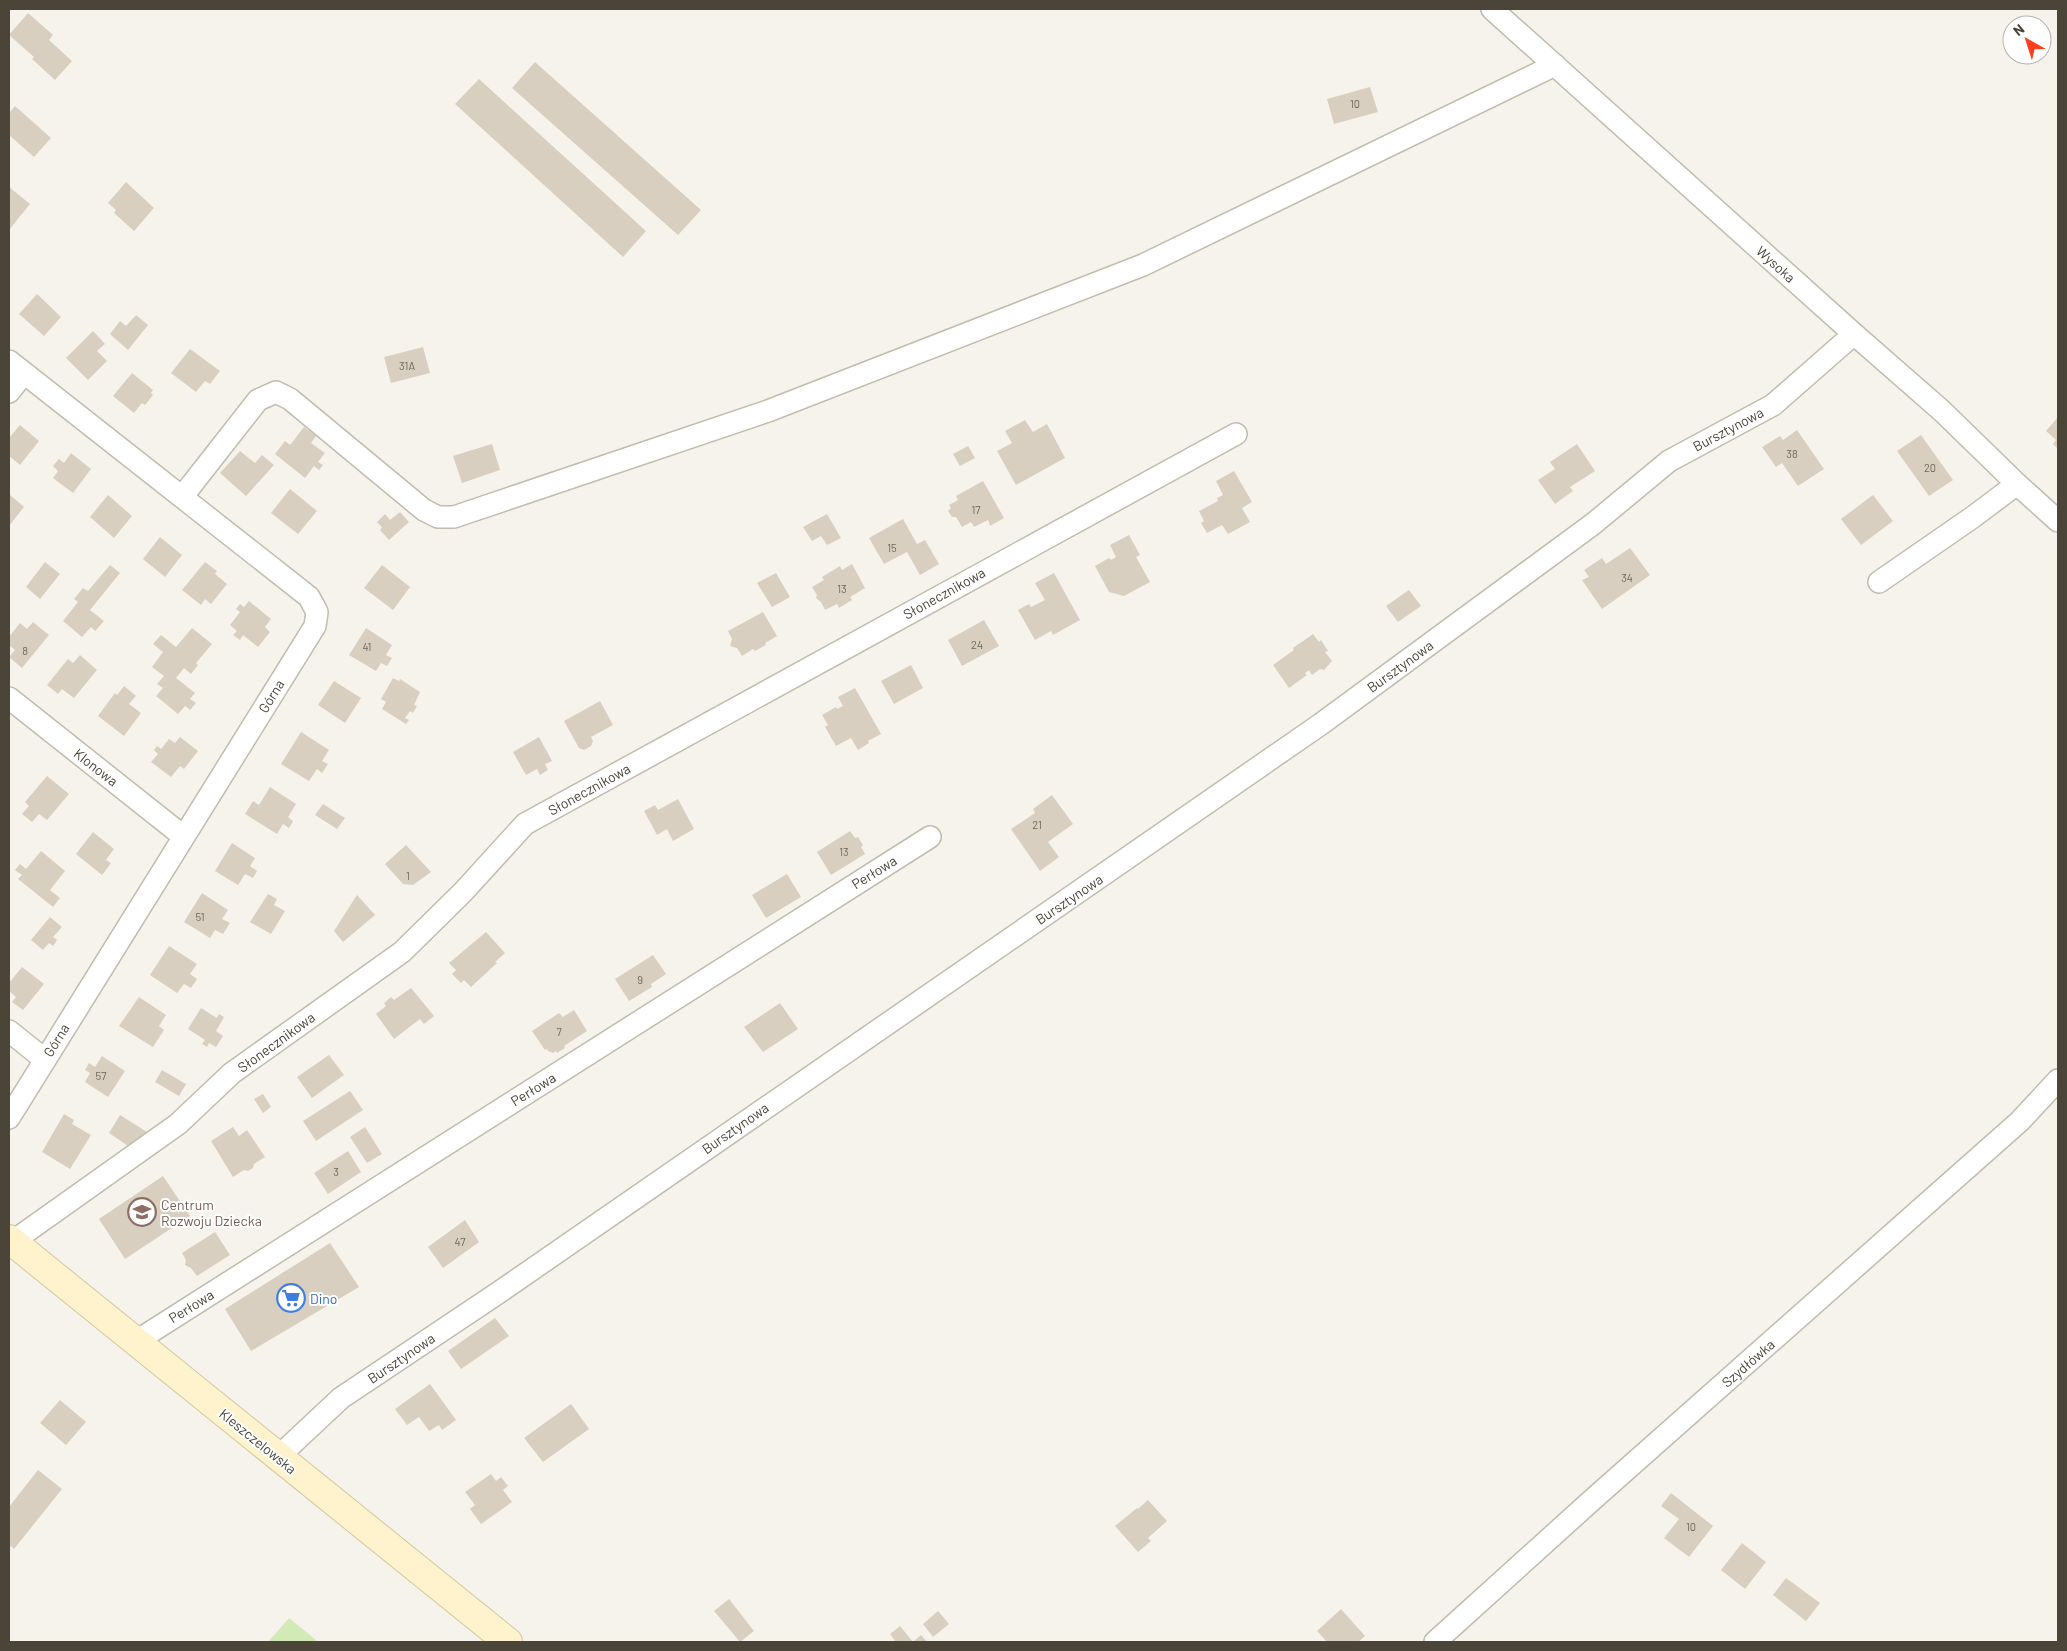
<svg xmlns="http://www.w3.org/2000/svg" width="2067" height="1651" viewBox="0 0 2067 1651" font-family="Barlow,sans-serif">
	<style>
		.green { fill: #d2eab5 }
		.building { fill: #d8cfc1 }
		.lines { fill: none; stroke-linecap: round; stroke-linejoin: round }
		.street-casing { stroke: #c2bbae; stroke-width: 24 }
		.secondary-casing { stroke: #d6c79b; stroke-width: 30 }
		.street { stroke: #fff; stroke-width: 21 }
		.secondary { stroke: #fff3cd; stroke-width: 28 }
		.labels { text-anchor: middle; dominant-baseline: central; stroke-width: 4; stroke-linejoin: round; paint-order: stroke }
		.number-label { font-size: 11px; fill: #6e675b }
		.street-label { font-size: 14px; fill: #4b4439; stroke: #fff }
		.education-label { font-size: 14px; fill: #785e54; stroke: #fff; text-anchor: start }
		.shop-label { font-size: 14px; fill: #366cbe; stroke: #fff; text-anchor: start }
	</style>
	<rect width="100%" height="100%" fill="#f6f3ec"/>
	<path class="green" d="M 289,1618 L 316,1640 L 314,1642 L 268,1642 Z"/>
	<path class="building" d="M 28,13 L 53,35 L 49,40 L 72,61 L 55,80 L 32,59 L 34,57 L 9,35 Z
		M 535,62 L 701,210 L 678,235 L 512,88 Z
		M 479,79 L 646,231 L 623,257 L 455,104 Z
		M 1370,87 L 1378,112 L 1334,124 L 1327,99 Z
		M 15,106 L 51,138 L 34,157 L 9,135 L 9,113 Z
		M 126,182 L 154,208 L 134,231 L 114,213 L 116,210 L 108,203 Z
		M 9,187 L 30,204 L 9,230 Z
		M 37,294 L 61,317 L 44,336 L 19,314 Z
		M 136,315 L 148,325 L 128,350 L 110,334 L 120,321 L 126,326 Z
		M 93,331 L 105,344 L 97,351 L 107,361 L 88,380 L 66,358 Z
		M 423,347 L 430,373 L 391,383 L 384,357 Z
		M 190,349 L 220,371 L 210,384 L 205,381 L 196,392 L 171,373 Z
		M 132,373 L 153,390 L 151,393 L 153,395 L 145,405 L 142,403 L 134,413 L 113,396 Z
		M 2058,417 L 2058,449 L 2053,444 L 2056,440 L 2046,431 Z
		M 1025,420 L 1033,432 L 1047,424 L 1065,458 L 1016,485 L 997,451 L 1012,443 L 1005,431 Z
		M 20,425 L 39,441 L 20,465 L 9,456 L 9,438 Z
		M 304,427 L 316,436 L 311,443 L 325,453 L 318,462 L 323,465 L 319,470 L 314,466 L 305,478 L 275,454 L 285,441 L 290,445 Z
		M 1797,430 L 1824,469 L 1798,486 L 1782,463 L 1776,467 L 1762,447 L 1780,436 L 1783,440 Z
		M 1921,435 L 1953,480 L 1929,496 L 1897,451 Z
		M 492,444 L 500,470 L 462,483 L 453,456 Z
		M 1577,444 L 1595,471 L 1570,487 L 1573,491 L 1555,504 L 1538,480 L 1555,469 L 1550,462 Z
		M 968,446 L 975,458 L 960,466 L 953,454 Z
		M 240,451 L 255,463 L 262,455 L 274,465 L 246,496 L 220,473 Z
		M 71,453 L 91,469 L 73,493 L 53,478 L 58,471 L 53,466 L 59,459 L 64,463 Z
		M 1234,471 L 1252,502 L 1242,508 L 1250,522 L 1228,534 L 1222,525 L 1207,533 L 1201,523 L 1204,521 L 1199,511 L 1218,501 L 1217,498 L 1223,495 L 1216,481 Z
		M 983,481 L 1004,518 L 990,526 L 988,520 L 974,527 L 971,522 L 962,527 L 956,517 L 952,517 L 948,511 L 951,508 L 949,505 L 958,500 L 956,496 Z
		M 290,489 L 317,511 L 298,534 L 271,513 Z
		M 9,494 L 24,507 L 9,526 Z
		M 108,495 L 132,516 L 114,538 L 90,517 Z
		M 1873,495 L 1893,521 L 1861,545 L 1841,519 Z
		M 400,512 L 409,522 L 389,540 L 380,530 L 382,527 L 377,522 L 385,514 L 390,520 Z
		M 827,514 L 841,538 L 827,545 L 821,536 L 812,541 L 803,527 Z
		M 903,519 L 917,544 L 925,540 L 939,564 L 920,575 L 907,552 L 884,564 L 869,538 Z
		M 1129,535 L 1140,555 L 1136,557 L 1150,582 L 1124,596 L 1109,592 L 1095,566 L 1109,558 L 1111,560 L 1116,557 L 1110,545 Z
		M 160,537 L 182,555 L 165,577 L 143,559 Z
		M 1630,548 L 1650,575 L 1602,609 L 1582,580 L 1589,577 L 1584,570 L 1602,558 L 1606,564 Z
		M 45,562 L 60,574 L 40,599 L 26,587 Z
		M 205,562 L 217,571 L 215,574 L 227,584 L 211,604 L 205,599 L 201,605 L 182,590 Z
		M 852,564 L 865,588 L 850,597 L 852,600 L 839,608 L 837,604 L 825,610 L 821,602 L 816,598 L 817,595 L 812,587 L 824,580 L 822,577 L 840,566 L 842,570 Z
		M 110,565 L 120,573 L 90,610 L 104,621 L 95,631 L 91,627 L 82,637 L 63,621 L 78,602 L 74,599 L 83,588 L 88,591 Z
		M 382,565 L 410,587 L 393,610 L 364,588 Z
		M 776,573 L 790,597 L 772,607 L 757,583 Z
		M 1054,573 L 1080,620 L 1053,635 L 1051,631 L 1035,640 L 1018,610 L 1029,604 L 1031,607 L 1045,600 L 1035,583 Z
		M 1409,590 L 1421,606 L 1398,622 L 1386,606 Z
		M 249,601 L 271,619 L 265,627 L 270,632 L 258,647 L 243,635 L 240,640 L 233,635 L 237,631 L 230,625 L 240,612 L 236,609 L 240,604 L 244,607 Z
		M 763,612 L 777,636 L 765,643 L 766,645 L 755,651 L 753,649 L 742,656 L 737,648 L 730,646 L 732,639 L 728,631 Z
		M 984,620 L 999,646 L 962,666 L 948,640 Z
		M 33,622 L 49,635 L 22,668 L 9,657 L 15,650 L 9,645 L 9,637 L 20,623 L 27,629 Z
		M 192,628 L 212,644 L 196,663 L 198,665 L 191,674 L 184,668 L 176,678 L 195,693 L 190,699 L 196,703 L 190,710 L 185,706 L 178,714 L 156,696 L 163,688 L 157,684 L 164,676 L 152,667 L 163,652 L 153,644 L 161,635 L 176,647 Z
		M 366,628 L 392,645 L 386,655 L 392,658 L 387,666 L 381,663 L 376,671 L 349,655 Z
		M 1313,634 L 1319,642 L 1321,640 L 1328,651 L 1325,652 L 1332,661 L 1324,670 L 1320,669 L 1312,675 L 1309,670 L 1305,673 L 1307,675 L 1289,688 L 1273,665 L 1294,650 L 1293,648 Z
		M 80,655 L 97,670 L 74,698 L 62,689 L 58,694 L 47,685 L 68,659 L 73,663 Z
		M 911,665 L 923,688 L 894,704 L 881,681 Z
		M 393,678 L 399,681 L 400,679 L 420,692 L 414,705 L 417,706 L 413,713 L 410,711 L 405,718 L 409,720 L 406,724 L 382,709 L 386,702 L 381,699 Z
		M 334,681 L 361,698 L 345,723 L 318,705 Z
		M 124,686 L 136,696 L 129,704 L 141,713 L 124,736 L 98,716 L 115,693 L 117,695 Z
		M 855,688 L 881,734 L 868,741 L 869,743 L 858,750 L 851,738 L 836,746 L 825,727 L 828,725 L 822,715 L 836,707 L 837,709 L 843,706 L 838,697 Z
		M 600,701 L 613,725 L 591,737 L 593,741 L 591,746 L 584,750 L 579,748 L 564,721 Z
		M 301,732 L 329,750 L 322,761 L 328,764 L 322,773 L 317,769 L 309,781 L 281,764 Z
		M 180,737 L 198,751 L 184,769 L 180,766 L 171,777 L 151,762 L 158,754 L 154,750 L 157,746 L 161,749 L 169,739 L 175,743 Z
		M 539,737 L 552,761 L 545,764 L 548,770 L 540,775 L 537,769 L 526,775 L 513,752 Z
		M 47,776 L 69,794 L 47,820 L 39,814 L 32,822 L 22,814 L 29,806 L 25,802 Z
		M 270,787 L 296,804 L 288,817 L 293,821 L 289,828 L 283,824 L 277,834 L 245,814 L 253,801 L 259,805 Z
		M 1052,795 L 1073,824 L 1048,842 L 1059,857 L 1040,871 L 1011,829 L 1035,813 L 1033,809 Z
		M 678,799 L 694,829 L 673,841 L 667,829 L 657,835 L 644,811 L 655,805 L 658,810 Z
		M 323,804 L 345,818 L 337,829 L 315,815 Z
		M 850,831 L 855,838 L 858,837 L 863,845 L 861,847 L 865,854 L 831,875 L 817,852 Z
		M 93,832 L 114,849 L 106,860 L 111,863 L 102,875 L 76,854 Z
		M 232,843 L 255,858 L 250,866 L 257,871 L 253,878 L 245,874 L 238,885 L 215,871 Z
		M 406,845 L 431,872 L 413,885 L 403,884 L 385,864 Z
		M 41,851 L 65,871 L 50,890 L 60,898 L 53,907 L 18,879 L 22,875 L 15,870 L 20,864 L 26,869 Z
		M 787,874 L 801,897 L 766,918 L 752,895 Z
		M 202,893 L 228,910 L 222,919 L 230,923 L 223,934 L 215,930 L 210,938 L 184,922 Z
		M 268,894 L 277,899 L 274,905 L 285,911 L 271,934 L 250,922 Z
		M 357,895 L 375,915 L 343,942 L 334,931 Z
		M 50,917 L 62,927 L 53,937 L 57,940 L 53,946 L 49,943 L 43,950 L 31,940 Z
		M 486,932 L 505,953 L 495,962 L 497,963 L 471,987 L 464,980 L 461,983 L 452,974 L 456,970 L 449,963 Z
		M 169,946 L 197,964 L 190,974 L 197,979 L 191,988 L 184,984 L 177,993 L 150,975 Z
		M 653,955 L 666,974 L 651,984 L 652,987 L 629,1001 L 615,979 Z
		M 22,967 L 44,984 L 23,1010 L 12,1002 L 16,997 L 9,991 L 9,983 Z
		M 411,988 L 434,1016 L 424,1024 L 420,1019 L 394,1039 L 376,1014 L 386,1006 L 384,1003 L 391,997 L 394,1000 Z
		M 139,997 L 166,1015 L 159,1026 L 164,1030 L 153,1047 L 119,1026 Z
		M 780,1003 L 798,1029 L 763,1052 L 744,1027 Z
		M 201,1008 L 217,1018 L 219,1014 L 224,1017 L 216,1031 L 223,1036 L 216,1047 L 209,1043 L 207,1047 L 202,1044 L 205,1040 L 188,1029 Z
		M 574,1010 L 587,1031 L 564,1046 L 565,1048 L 557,1053 L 556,1051 L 553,1053 L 548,1051 L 547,1049 L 545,1050 L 532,1031 L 559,1013 L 563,1017 Z
		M 329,1055 L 344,1075 L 312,1098 L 297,1077 Z
		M 102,1056 L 125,1071 L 108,1097 L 85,1082 L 90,1073 L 85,1070 L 89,1063 L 95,1067 Z
		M 162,1070 L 186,1084 L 179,1096 L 155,1082 Z
		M 350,1091 L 363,1110 L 316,1141 L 303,1121 Z
		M 263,1094 L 271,1107 L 263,1113 L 254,1099 Z
		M 64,1114 L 74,1120 L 72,1124 L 91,1135 L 70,1169 L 42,1152 Z
		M 120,1115 L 147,1132 L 128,1146 L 109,1133 Z
		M 233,1127 L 239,1136 L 247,1130 L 265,1157 L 254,1164 L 253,1168 L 248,1171 L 244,1170 L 233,1177 L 211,1141 Z
		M 365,1127 L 382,1154 L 367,1163 L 350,1137 Z
		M 348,1151 L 361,1172 L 328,1194 L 314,1173 Z
		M 163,1176 L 190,1216 L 125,1259 L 99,1219 Z
		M 465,1220 L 479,1242 L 443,1268 L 428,1247 Z
		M 215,1232 L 230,1255 L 197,1276 L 191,1268 L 185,1265 L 186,1260 L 182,1253 Z
		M 330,1243 L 359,1287 L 251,1351 L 225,1309 Z
		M 495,1318 L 509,1336 L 461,1369 L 448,1351 Z
		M 430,1384 L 456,1420 L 442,1430 L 439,1425 L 429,1431 L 419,1417 L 407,1425 L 395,1409 Z
		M 60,1400 L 86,1422 L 66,1445 L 40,1423 Z
		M 571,1404 L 589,1429 L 543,1462 L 524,1438 Z
		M 38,1470 L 62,1489 L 14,1549 L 9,1545 L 9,1507 Z
		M 491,1474 L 496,1481 L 501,1477 L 508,1486 L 503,1490 L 512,1502 L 481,1524 L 470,1509 L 475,1505 L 465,1492 Z
		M 1671,1493 L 1713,1526 L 1689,1557 L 1664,1538 L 1679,1519 L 1661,1506 Z
		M 1148,1500 L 1167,1521 L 1148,1538 L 1151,1541 L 1138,1552 L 1115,1526 L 1137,1508 L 1138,1509 Z
		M 1742,1543 L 1766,1562 L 1745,1589 L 1721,1570 Z
		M 1786,1578 L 1820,1603 L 1806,1621 L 1773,1595 Z
		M 729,1599 L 754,1631 L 740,1642 L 714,1611 Z
		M 1341,1609 L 1365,1636 L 1358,1642 L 1327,1642 L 1317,1631 Z
		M 938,1611 L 949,1624 L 933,1637 L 923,1624 Z
		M 900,1626 L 913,1642 L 921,1635 L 927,1642 L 896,1642 L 890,1634 Z"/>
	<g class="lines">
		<defs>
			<path id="street" d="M 1492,9 L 1854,334 L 1942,411 L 2017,484 L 2058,521
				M 9,361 L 309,597 L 317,612 L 315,626 L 9,1118
				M 9,392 L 24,373
				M 182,497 L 258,400 L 276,392 L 290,399 L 424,510 L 438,517 L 454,517 L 768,411 L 1143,265 L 1555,65
				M 1879,582 L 1973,517 L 2017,484
				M 9,698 L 183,836
				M 9,1031 L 44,1059
				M 12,1242 L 178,1124 L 232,1073 L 402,952 L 463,892 L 525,824 L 1236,434
				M 135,1342 L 930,837
				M 278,1457 L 341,1398 L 498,1293 L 1321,724 L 1593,524 L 1669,461 L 1773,405 L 1854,334
				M 1435,1642 L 1591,1501 L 2020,1121 L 2058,1080"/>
			<path id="secondary" d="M 9,1239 L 508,1642"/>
		</defs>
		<use href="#street" class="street-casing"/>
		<use href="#secondary" class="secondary-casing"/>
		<use href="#street" class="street"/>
		<use href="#secondary" class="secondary"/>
	</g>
	<defs>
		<symbol id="school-ring" viewBox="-11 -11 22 22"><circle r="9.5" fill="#fff" stroke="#8d6e63" stroke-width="1.5"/><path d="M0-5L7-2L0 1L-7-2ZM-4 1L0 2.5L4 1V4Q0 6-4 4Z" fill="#8d6e63"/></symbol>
		<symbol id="supermarket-ring" viewBox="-11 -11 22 22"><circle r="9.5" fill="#fff" stroke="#3f7fe0" stroke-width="1.5"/><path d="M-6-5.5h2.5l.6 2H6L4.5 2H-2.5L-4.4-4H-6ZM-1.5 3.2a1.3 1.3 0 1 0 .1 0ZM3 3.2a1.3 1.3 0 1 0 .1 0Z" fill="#3f7fe0"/></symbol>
	</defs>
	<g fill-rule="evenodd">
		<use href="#school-ring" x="126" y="1196" width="32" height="32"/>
		<use href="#supermarket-ring" x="275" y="1282" width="32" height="32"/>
	</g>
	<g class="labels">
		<g class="number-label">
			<text x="1355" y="103">10</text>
			<text x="407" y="365">31A</text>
			<text x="1792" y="453">38</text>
			<text x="1930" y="467">20</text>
			<text x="976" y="509">17</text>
			<text x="892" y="547">15</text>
			<text x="1627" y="577">34</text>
			<text x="842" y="588">13</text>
			<text x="977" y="644">24</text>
			<text x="367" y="646">41</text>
			<text x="25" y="650">8</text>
			<text x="1037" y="824">21</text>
			<text x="844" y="851">13</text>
			<text x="408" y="875">1</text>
			<text x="200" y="916">51</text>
			<text x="640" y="979">9</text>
			<text x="559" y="1031">7</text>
			<text x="101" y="1075">57</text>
			<text x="336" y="1171">3</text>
			<text x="460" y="1241">47</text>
			<text x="1691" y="1526">10</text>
		</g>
		<g class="street-label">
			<text transform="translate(1776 264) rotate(42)">Wysoka</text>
			<text transform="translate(1728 429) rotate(-28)">Bursztynowa</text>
			<text transform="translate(944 593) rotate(-29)">Słonecznikowa</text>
			<text transform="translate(1400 666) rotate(-36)">Bursztynowa</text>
			<text transform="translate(271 696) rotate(-58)">Górna</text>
			<text transform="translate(96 767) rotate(38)">Klonowa</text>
			<text transform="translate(589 789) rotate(-29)">Słonecznikowa</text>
			<text transform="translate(874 872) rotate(-32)">Perłowa</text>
			<text transform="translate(1069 899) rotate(-34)">Bursztynowa</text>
			<text transform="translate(56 1040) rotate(-58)">Górna</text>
			<text transform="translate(276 1042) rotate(-36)">Słonecznikowa</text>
			<text transform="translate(533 1089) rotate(-32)">Perłowa</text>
			<text transform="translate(735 1128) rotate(-35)">Bursztynowa</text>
			<text transform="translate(191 1306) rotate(-32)">Perłowa</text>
			<text transform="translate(401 1358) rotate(-34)">Bursztynowa</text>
			<text transform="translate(1748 1363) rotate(-41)">Szydłówka</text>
			<text transform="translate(258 1441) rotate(39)">Kleszczelowska</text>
		</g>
		<g class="education-label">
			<text x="161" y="1204">Centrum<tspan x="161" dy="16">Rozwoju Dziecka</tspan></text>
		</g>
		<g class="shop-label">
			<text x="310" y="1298">Dino</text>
		</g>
	</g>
	<rect width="2067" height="1651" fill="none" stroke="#4b4439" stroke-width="20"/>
	<g transform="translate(2027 40) rotate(321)"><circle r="24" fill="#ffffff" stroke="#b7b4b0"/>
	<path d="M0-4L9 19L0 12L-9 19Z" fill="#fc3f1d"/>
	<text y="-8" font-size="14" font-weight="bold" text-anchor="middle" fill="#4b4439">N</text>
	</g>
</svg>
